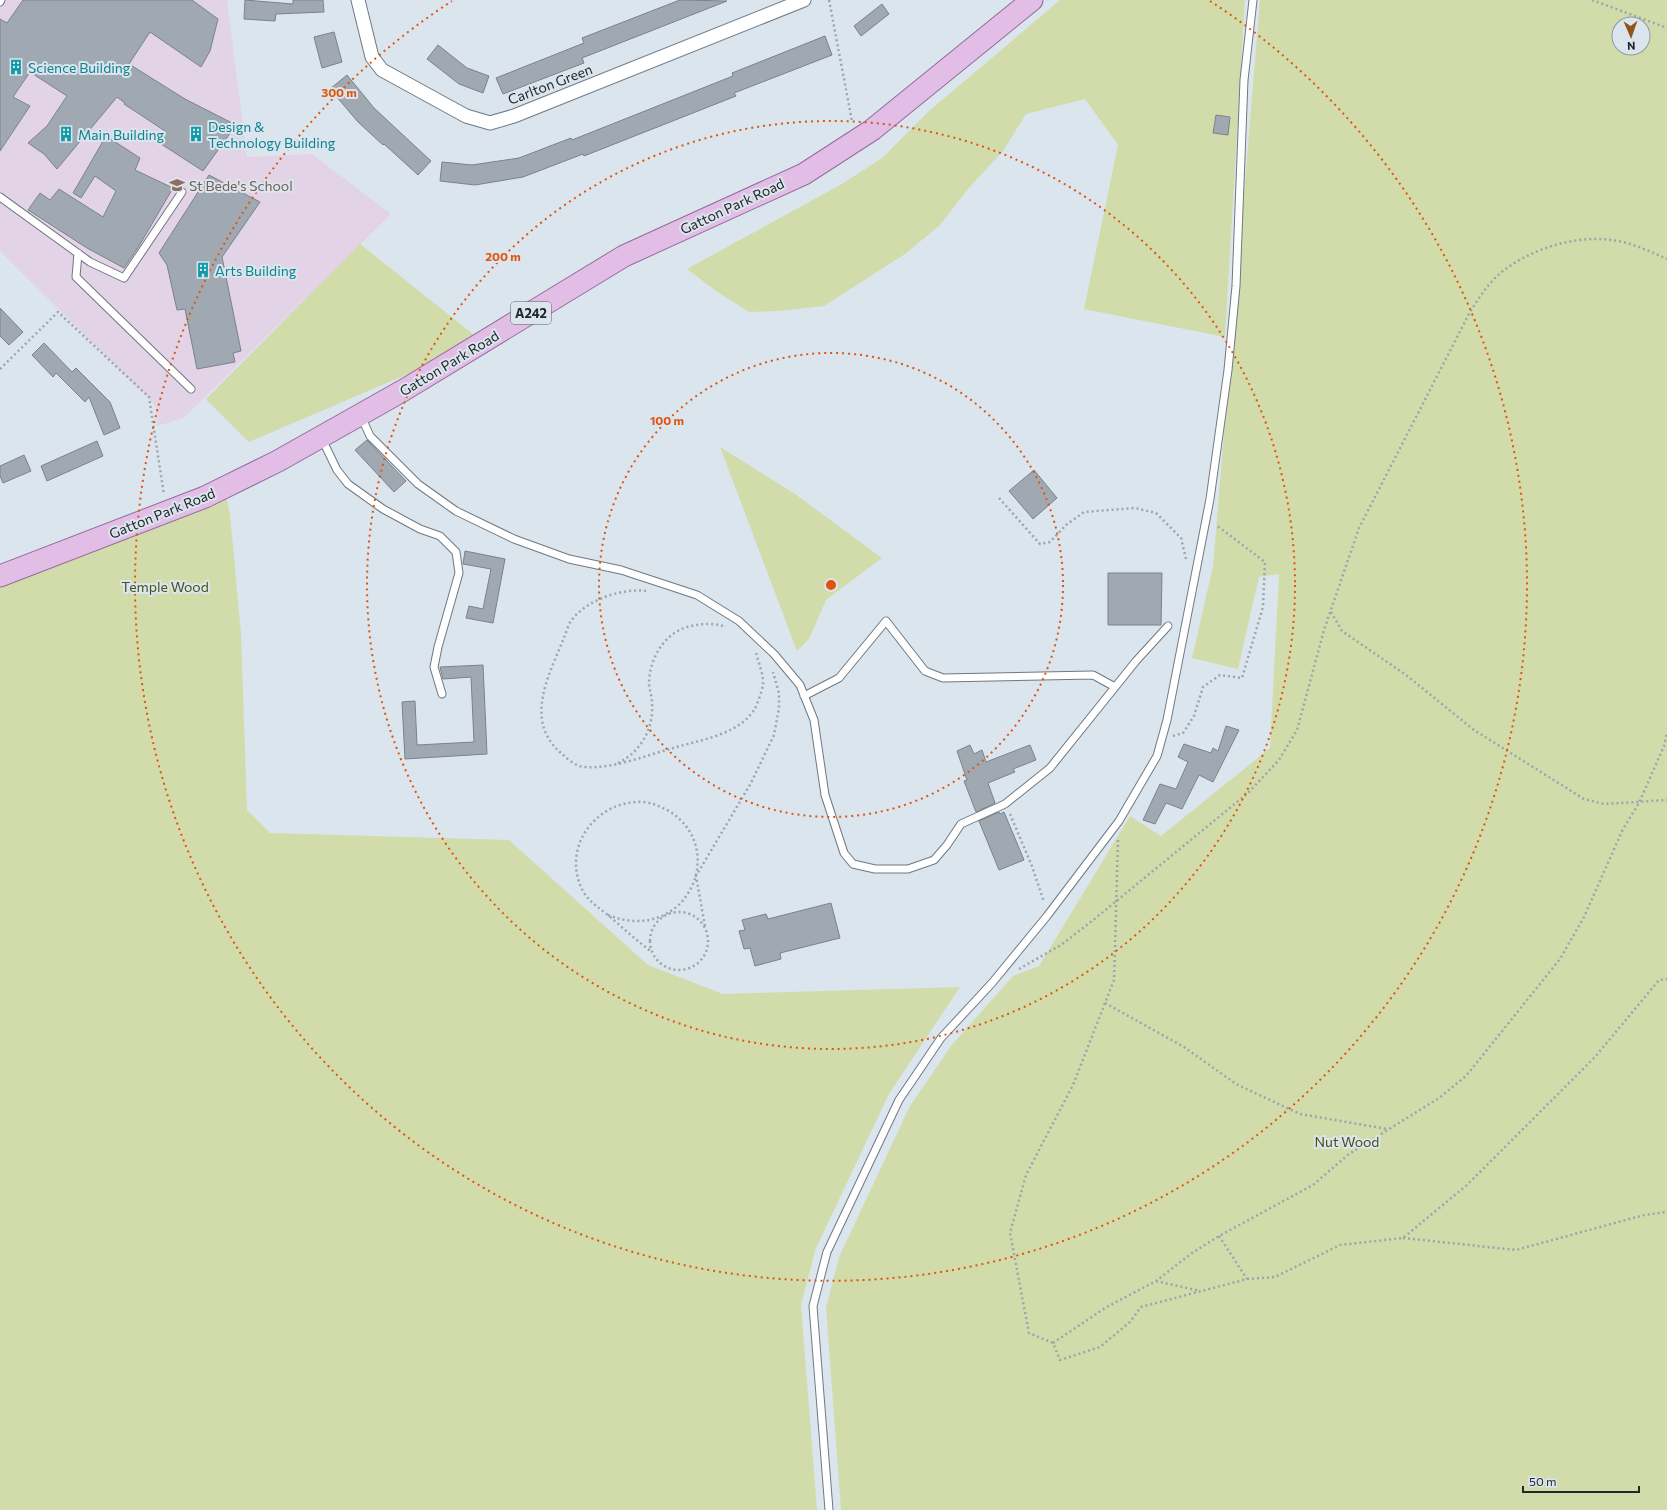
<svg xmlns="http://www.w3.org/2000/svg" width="1667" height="1510" viewBox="0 0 1667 1510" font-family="Commissioner,sans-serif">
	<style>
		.education { fill: #e2d4e6 }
		.green { fill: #d2dcab; fill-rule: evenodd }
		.building { fill: #a0a9b1; stroke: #7a828a }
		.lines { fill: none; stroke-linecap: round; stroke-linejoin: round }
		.lane-casing { stroke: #707880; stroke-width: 9 }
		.street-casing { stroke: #707880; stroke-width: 15 }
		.primary-casing { stroke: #936c9a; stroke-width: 23 }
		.path { stroke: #9da4ac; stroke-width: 2.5; stroke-dasharray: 2 3; stroke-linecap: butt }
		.lane { stroke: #fff; stroke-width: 7 }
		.street { stroke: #fff; stroke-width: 13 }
		.primary { stroke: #e2bde6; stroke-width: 21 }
		.ring { fill: none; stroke: #de560e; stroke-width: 2; stroke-dasharray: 2 4 }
		.labels { text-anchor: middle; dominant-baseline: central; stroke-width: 4; stroke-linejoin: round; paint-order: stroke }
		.shield { fill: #dbe5ee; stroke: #5a5f65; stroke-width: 1 }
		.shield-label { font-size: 13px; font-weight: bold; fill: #23262a }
		.culture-label { font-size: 14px; fill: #0d838f; stroke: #dbe5ee; text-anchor: start }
		.street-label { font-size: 14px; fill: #23262a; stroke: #dbe5ee }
		.education-label { font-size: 14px; fill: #785e54; stroke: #dbe5ee; text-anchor: start }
		.park-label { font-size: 14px; fill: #495118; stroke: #dbe5ee }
		.centre { fill: #de560e; stroke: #dbe5ee; stroke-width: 2 }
		.ring-label { font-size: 12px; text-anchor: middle; font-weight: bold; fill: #de560e; stroke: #dbe5ee; stroke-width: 4; stroke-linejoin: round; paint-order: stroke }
	</style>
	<rect width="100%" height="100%" fill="#dbe5ee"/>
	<path class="education" d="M 0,0 L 227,0 L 247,157 L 312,154 L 391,214 L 184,418 L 157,426 L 155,405 L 0,251 Z"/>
	<path class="green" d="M 1060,0 L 1245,0 L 1225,337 L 1084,309 L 1118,145 L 1085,99 L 1026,114 L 1003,151 L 967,190 L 940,225 L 905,254 L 824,306 L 779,311 L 749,312 L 716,291 L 687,269 L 842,184 L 882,158 L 928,112 Z
		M 1260,0 L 1667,0 L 1667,1510 L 841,1510 L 826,1308 L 839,1257 L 910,1106 L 951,1046 L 1013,976 L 1039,966 L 1130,816 L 1161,836 L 1270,748 L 1279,574 L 1259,577 L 1238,669 L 1192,658 L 1213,566 ZM 1619,24 L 1643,24 L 1643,48 L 1619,48 Z
		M 360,244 L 483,342 L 249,442 L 206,399 Z
		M 720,447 L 795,494 L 882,558 L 826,600 L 809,639 L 797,651 Z
		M 224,487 L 230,514 L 241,633 L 247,810 L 270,833 L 509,840 L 648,965 L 723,994 L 960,987 L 889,1094 L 816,1248 L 801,1305 L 817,1510 L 0,1510 L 0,576 Z"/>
	<path class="building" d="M 23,0 L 192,0 L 218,19 L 210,51 L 201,67 L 150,32 L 129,64 L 185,99 L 236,125 L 203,171 L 158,142 L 165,131 L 124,104 L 125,103 L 117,97 L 57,169 L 44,154 L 28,143 L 47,126 L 67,96 L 30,72 L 13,97 L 30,106 L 0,151 L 0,19 L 7,23 Z
		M 245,0 L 293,4 L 293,0 L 323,0 L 324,12 L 276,14 L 275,21 L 244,19 Z
		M 680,0 L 727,1 L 582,58 L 584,63 L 503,94 L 496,78 L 584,43 L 582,38 Z
		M 882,4 L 889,14 L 861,36 L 854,26 Z
		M 334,32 L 342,62 L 322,68 L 314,37 Z
		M 825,36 L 832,55 L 734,93 L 736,96 L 584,156 L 583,154 L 523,177 L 475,185 L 440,181 L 442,162 L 472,165 L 519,158 L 571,138 L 572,140 L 733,76 L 732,73 Z
		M 438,45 L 467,68 L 489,76 L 483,93 L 459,84 L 427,59 Z
		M 347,75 L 374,108 L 431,161 L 418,175 L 384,144 L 383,145 L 358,122 L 330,89 Z
		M 1216,115 L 1230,117 L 1228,135 L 1213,133 Z
		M 106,136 L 140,158 L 135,170 L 173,188 L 139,246 L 124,268 L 87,248 L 28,210 L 40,193 L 50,200 L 59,189 L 103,217 L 116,191 L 95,176 L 81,198 L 73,193 Z
		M 209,175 L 260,202 L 222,257 L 241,351 L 233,353 L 235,362 L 197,369 L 185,309 L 177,310 L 167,265 L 159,253 Z
		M 0,308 L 23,332 L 9,345 L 0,336 Z
		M 44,343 L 72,372 L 76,368 L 110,402 L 120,428 L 104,435 L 89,397 L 85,402 L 56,373 L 53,377 L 32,355 Z
		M 367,440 L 406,481 L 394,492 L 355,450 Z
		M 97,441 L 103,456 L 47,481 L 41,466 Z
		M 24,455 L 31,471 L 3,483 L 0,476 L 0,466 Z
		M 1034,470 L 1057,498 L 1033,519 L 1009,491 Z
		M 465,551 L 505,559 L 493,623 L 466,618 L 469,606 L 483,609 L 491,569 L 463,564 Z
		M 1108,573 L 1162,573 L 1161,625 L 1108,625 Z
		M 483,665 L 487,754 L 405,759 L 402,702 L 415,701 L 417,745 L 474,742 L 471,677 L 443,679 L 440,667 Z
		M 1226,726 L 1239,730 L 1213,782 L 1199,775 L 1182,809 L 1166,803 L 1155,824 L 1143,820 L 1160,784 L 1176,789 L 1188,762 L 1178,757 L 1184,744 L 1211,753 L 1213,748 L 1218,751 Z
		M 970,745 L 974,754 L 982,750 L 986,762 L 1030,745 L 1036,760 L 1013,769 L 1015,772 L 988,783 L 995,803 L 976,812 L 964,781 L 967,780 L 957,751 Z
		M 999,812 L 1000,814 L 1004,812 L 1024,860 L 999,870 L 979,821 Z
		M 831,903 L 840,938 L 780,953 L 781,959 L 755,966 L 750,948 L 744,949 L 739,931 L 745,930 L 742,920 L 766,914 L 768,919 Z"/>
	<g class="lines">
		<defs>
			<path id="lane" d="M 0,2 L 1,0
				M 0,197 L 90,262 L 124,278 L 182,192
				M 78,253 L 76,277 L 191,389
				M 361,416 L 370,436 L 418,484 L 456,511 L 514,539 L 569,559 L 621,570 L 697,595 L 739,621 L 774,654 L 800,685 L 814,720 L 825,795 L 844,853 L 853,864 L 875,869 L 908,869 L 934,860 L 947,845 L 961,824 L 1005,804 L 1050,768 L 1136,661 L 1168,626
				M 322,439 L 337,470 L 348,484 L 383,509 L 420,529 L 440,536 L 456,552 L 459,573 L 438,647 L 434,667 L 442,694
				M 804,696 L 839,678 L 886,621 L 925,671 L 943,678 L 1093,675 L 1115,687
				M 829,1510 L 813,1306 L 827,1252 L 899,1100 L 941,1038 L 992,983 L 1047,916 L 1119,821 L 1157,756 L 1167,720 L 1210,499 L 1228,370 L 1236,286 L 1244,80 L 1253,0"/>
			<path id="street" d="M 358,0 L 372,57 L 382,70 L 466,116 L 490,123 L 514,116 L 804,0"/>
			<path id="primary" d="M 0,576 L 205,497 L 278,461 L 404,390 L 624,256 L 804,174 L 872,130 L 1032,0"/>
		</defs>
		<use href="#lane" class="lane-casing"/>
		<use href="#street" class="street-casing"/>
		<use href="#primary" class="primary-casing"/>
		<path class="path" d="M 829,0 L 852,121
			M 1592,0 L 1667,28
			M 0,369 L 58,312 L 149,397 L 164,495
			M 999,498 L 1040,544 L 1050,542 L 1066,525 L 1084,512 L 1135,508 L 1156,513 L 1181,538 L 1186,559
			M 646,591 C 621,588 586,600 571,621 C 568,625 567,631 565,635 C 550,674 522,720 562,754 C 568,759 576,767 585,767 C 613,769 644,756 670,749 C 698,740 737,736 754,710 C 757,705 762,691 763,685 C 764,675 758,662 756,652
			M 1331,612 L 1342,631 L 1406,675 L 1474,730 L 1584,799 L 1604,804 L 1667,800
			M 1173,736 L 1183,733 L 1194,716 L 1203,687 L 1220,675 L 1242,678 L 1263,607 L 1265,562 L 1216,525
			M 618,763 C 641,752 654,728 652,703 C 652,696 649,689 649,682 C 650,658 664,634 687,627 C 699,624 713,622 726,627
			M 1010,814 L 1032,866 L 1044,902
			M 1118,840 L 1114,980 L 1073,1085 L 1026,1175 L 1010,1233 L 1029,1333 L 1053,1343 L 1060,1360 L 1100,1347 L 1130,1322 L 1141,1307 L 1247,1279 L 1275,1277 L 1340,1245 L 1403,1238 L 1467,1185 L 1595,1057 L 1659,980 L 1667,979
			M650 941a29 29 0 1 1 58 0a29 29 0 1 1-58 0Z
			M 608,915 C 686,946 730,849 669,811 C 661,807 653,803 644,802 C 596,799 559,849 584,893 C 591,903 599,908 608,915 C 623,928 637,941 652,952
			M 705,926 L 696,876 L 751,783 L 774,735 L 779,708 L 779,693 L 773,672
			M 1019,969 L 1061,945 L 1092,921 L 1248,793 L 1279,760 L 1297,730 L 1324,630 L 1359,528 L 1470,312 C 1480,296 1491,279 1507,268 C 1538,246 1581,234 1618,241 C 1635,244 1651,252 1667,259
			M 1105,1003 L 1184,1047 L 1236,1084 L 1300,1114 L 1387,1129
			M 1219,1236 L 1247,1279
			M 1403,1238 L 1516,1250 L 1644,1215 L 1667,1212
			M 1156,1281 L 1200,1291
			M 1053,1343 L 1105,1308 L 1156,1281 L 1192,1253 L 1219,1236 L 1313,1185 L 1349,1154 L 1439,1098 L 1466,1076 L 1560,959 L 1584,917 L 1623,829 L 1639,803 L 1664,746 L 1667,732"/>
		<use href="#lane" class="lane"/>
		<use href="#street" class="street"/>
		<use href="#primary" class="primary"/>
	</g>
	<g class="ring">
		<circle cx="831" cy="585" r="232"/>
		<circle cx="831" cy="585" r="464"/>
		<path d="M1210 1A696 696 0 1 1 452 1"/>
	</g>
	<defs>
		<symbol id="building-bare" viewBox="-9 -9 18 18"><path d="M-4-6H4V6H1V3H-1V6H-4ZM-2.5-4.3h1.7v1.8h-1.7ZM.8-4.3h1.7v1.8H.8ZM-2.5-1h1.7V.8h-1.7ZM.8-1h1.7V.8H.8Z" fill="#0f9aa8" stroke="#dbe5ee" stroke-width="2.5" paint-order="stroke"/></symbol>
		<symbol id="school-bare" viewBox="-9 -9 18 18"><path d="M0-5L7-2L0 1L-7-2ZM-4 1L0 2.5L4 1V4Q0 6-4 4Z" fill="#8d6e63" stroke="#dbe5ee" stroke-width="2.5" paint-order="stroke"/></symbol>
	</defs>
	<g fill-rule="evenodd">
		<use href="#building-bare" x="5" y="56" width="22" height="22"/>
		<use href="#building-bare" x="55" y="123" width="22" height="22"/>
		<use href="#building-bare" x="185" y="123" width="22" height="22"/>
		<use href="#school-bare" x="166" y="174" width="22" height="22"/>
		<use href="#building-bare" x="192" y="259" width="22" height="22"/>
	</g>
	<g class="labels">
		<rect class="shield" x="511" y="302" width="40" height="22" rx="3"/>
		<g class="shield-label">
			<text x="531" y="313">A242</text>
		</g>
		<g class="culture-label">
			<text x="28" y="67">Science Building</text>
			<text x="208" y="126">Design &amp;<tspan x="208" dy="16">Technology Building</tspan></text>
			<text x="78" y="134">Main Building</text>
			<text x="215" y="270">Arts Building</text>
		</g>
		<g class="street-label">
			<text transform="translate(550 84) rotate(-21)">Carlton Green</text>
			<text transform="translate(732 206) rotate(-25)">Gatton Park Road</text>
			<text transform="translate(449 363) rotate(-31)">Gatton Park Road</text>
			<text transform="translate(162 513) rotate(-22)">Gatton Park Road</text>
		</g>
		<g class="education-label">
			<text x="189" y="185">St Bede's School</text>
		</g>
		<g class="park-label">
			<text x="165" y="586">Temple Wood</text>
			<text x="1347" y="1141">Nut Wood</text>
		</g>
	</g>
	<circle cx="831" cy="585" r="6" class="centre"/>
	<g class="ring-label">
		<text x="339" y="97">300 m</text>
		<text x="503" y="261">200 m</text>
		<text x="667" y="425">100 m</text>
	</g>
	<g transform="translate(1631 36) rotate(178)"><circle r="19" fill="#dbe5ee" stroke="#9199a0"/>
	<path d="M0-3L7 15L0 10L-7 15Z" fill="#915418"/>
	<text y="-6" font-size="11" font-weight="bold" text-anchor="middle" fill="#23262a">N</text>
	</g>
	<path d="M1523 1486v6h116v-6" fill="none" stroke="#23262a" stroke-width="2"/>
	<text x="1529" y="1486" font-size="12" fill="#23262a" stroke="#dbe5ee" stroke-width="3" paint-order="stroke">50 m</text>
</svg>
